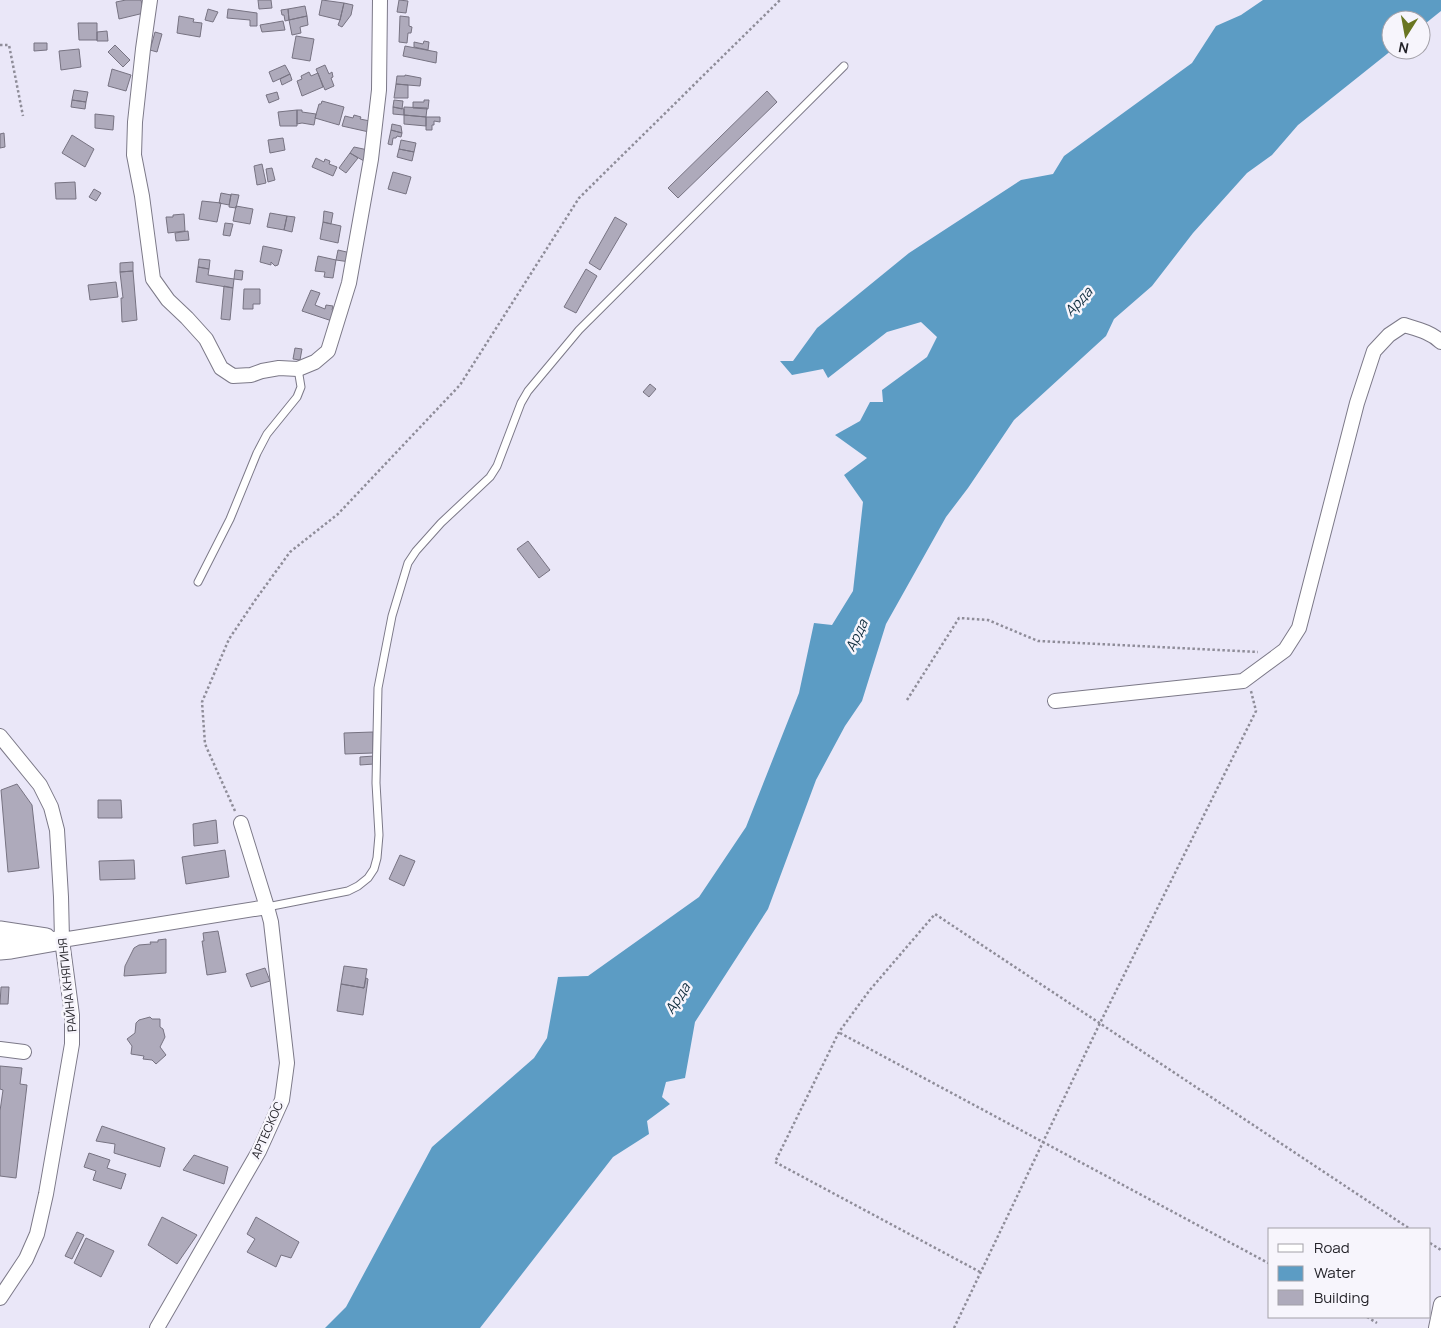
<svg xmlns="http://www.w3.org/2000/svg" width="1441" height="1328" viewBox="0 0 1441 1328" font-family="Manrope,sans-serif">
	<style>
		.water { fill: #5c9cc4 }
		.building { fill: #aeaabb; stroke: #777382 }
		.lines { fill: none; stroke-linecap: round; stroke-linejoin: round }
		.service-casing { stroke: #7c7988; stroke-width: 9 }
		.minor-casing { stroke: #7c7988; stroke-width: 16 }
		.secondary-casing { stroke: #7c7988; stroke-width: 21 }
		.path { stroke: #8f8d99; stroke-width: 2.5; stroke-dasharray: 2.5 2.5; stroke-linecap: butt }
		.service { stroke: #fff; stroke-width: 7 }
		.minor { stroke: #fff; stroke-width: 14 }
		.secondary { stroke: #fff; stroke-width: 19 }
		.labels { text-anchor: middle; dominant-baseline: central; stroke-width: 5; stroke-linejoin: round; paint-order: stroke }
		.street-label { font-size: 12px; fill: #242329; stroke: #f7f5fc }
		.water-label { font-size: 14px; font-style: italic; fill: #112f40; stroke: #f7f5fc }
	</style>
	<rect width="100%" height="100%" fill="#eae7f8"/>
	<path class="water" d="M 1263,0 L 1441,0 L 1441,11 L 1421,27 L 1421,20 L 1391,20 L 1391,50 L 1392,50 L 1298,125 L 1272,155 L 1247,173 L 1193,233 L 1152,286 L 1114,319 L 1106,336 L 1014,420 L 968,488 L 946,517 L 886,624 L 862,701 L 845,726 L 816,780 L 768,909 L 695,1022 L 685,1078 L 666,1082 L 662,1097 L 670,1104 L 647,1121 L 649,1134 L 613,1157 L 480,1328 L 325,1328 L 346,1307 L 432,1147 L 534,1058 L 547,1038 L 558,977 L 588,976 L 699,897 L 746,827 L 799,693 L 814,623 L 832,625 L 853,591 L 863,502 L 844,475 L 867,458 L 835,435 L 860,421 L 870,402 L 883,402 L 882,390 L 927,357 L 937,337 L 921,322 L 887,332 L 828,378 L 823,369 L 792,375 L 780,361 L 793,361 L 817,328 L 909,253 L 1021,180 L 1053,174 L 1064,156 L 1192,63 L 1216,26 L 1241,15 Z"/>
	<path class="building" d="M 126,0 L 141,0 L 144,13 L 119,19 L 116,2 Z
		M 258,0 L 271,0 L 272,8 L 259,9 Z
		M 322,0 L 344,3 L 340,20 L 319,15 Z
		M 399,0 L 408,1 L 406,13 L 397,12 Z
		M 344,3 L 353,5 L 351,15 L 342,27 L 338,25 L 340,20 Z
		M 305,6 L 307,16 L 289,20 L 288,9 Z
		M 208,9 L 218,12 L 213,22 L 205,20 Z
		M 228,9 L 257,13 L 257,26 L 250,26 L 250,20 L 227,18 Z
		M 288,9 L 289,20 L 285,21 L 284,15 L 282,15 L 281,10 Z
		M 179,16 L 194,19 L 193,22 L 202,23 L 200,37 L 177,33 Z
		M 307,16 L 308,25 L 300,27 L 301,33 L 292,35 L 289,20 Z
		M 400,16 L 409,17 L 409,26 L 412,27 L 411,33 L 408,33 L 407,43 L 399,42 Z
		M 283,21 L 285,30 L 262,32 L 260,25 Z
		M 78,23 L 97,23 L 97,40 L 79,40 Z
		M 107,31 L 108,41 L 97,41 L 97,32 Z
		M 155,32 L 162,34 L 157,52 L 150,50 Z
		M 296,36 L 314,39 L 310,61 L 292,58 Z
		M 424,41 L 429,42 L 428,50 L 414,47 L 414,42 L 423,44 Z
		M 34,43 L 47,43 L 47,50 L 34,51 Z
		M 115,45 L 130,60 L 123,67 L 108,52 Z
		M 405,46 L 437,52 L 436,63 L 403,56 Z
		M 79,49 L 81,67 L 61,70 L 59,51 Z
		M 285,65 L 290,74 L 273,82 L 269,72 Z
		M 325,65 L 329,74 L 332,72 L 333,77 L 331,78 L 334,86 L 325,90 L 316,69 Z
		M 112,69 L 131,75 L 126,91 L 108,86 Z
		M 309,72 L 311,76 L 318,73 L 323,87 L 302,96 L 297,81 L 302,79 L 301,76 Z
		M 290,74 L 292,80 L 282,85 L 280,79 Z
		M 405,75 L 421,78 L 420,86 L 396,84 L 397,76 L 405,76 Z
		M 396,84 L 408,85 L 408,98 L 394,98 Z
		M 74,90 L 88,92 L 86,102 L 72,100 Z
		M 767,91 L 777,102 L 678,198 L 668,188 Z
		M 277,92 L 279,99 L 269,103 L 266,95 Z
		M 72,100 L 86,102 L 85,109 L 71,107 Z
		M 394,100 L 403,101 L 402,109 L 393,107 Z
		M 424,100 L 429,100 L 428,109 L 413,108 L 413,102 L 424,102 Z
		M 322,101 L 344,107 L 339,125 L 315,118 L 319,104 L 321,104 Z
		M 393,107 L 404,109 L 404,115 L 393,114 Z
		M 404,107 L 427,108 L 426,117 L 404,115 Z
		M 297,110 L 302,110 L 302,112 L 316,114 L 314,125 L 302,123 L 297,124 Z
		M 297,110 L 297,126 L 280,126 L 278,112 Z
		M 95,114 L 114,116 L 113,130 L 95,128 Z
		M 354,115 L 361,117 L 360,119 L 370,121 L 369,132 L 342,126 L 345,116 L 353,118 Z
		M 404,115 L 426,117 L 426,126 L 404,124 Z
		M 426,117 L 440,117 L 440,122 L 434,121 L 434,125 L 432,125 L 432,130 L 426,130 Z
		M 392,124 L 401,126 L 402,133 L 391,130 Z
		M 391,130 L 402,133 L 401,137 L 397,136 L 396,138 L 393,138 L 392,145 L 388,144 Z
		M 4,133 L 5,147 L 0,148 L 0,134 Z
		M 72,135 L 94,149 L 85,167 L 62,153 Z
		M 283,138 L 285,150 L 270,153 L 268,140 Z
		M 401,140 L 416,143 L 414,152 L 399,149 Z
		M 354,147 L 368,150 L 364,161 L 350,153 Z
		M 399,149 L 414,152 L 412,161 L 397,157 Z
		M 350,153 L 358,158 L 346,173 L 339,168 Z
		M 316,158 L 324,162 L 325,159 L 330,161 L 329,164 L 337,167 L 333,176 L 312,167 Z
		M 262,164 L 266,183 L 257,185 L 254,166 Z
		M 272,168 L 275,180 L 268,182 L 266,169 Z
		M 393,172 L 411,177 L 406,194 L 388,189 Z
		M 75,182 L 76,199 L 56,199 L 55,183 Z
		M 94,189 L 101,193 L 96,201 L 89,197 Z
		M 221,193 L 231,195 L 229,205 L 219,203 Z
		M 231,194 L 239,195 L 236,208 L 229,207 Z
		M 202,201 L 221,203 L 217,222 L 199,219 Z
		M 236,206 L 253,209 L 250,224 L 233,221 Z
		M 324,211 L 333,213 L 331,224 L 323,222 Z
		M 270,213 L 287,216 L 284,230 L 267,227 Z
		M 184,214 L 185,231 L 168,233 L 166,217 L 173,217 L 173,215 Z
		M 287,216 L 295,217 L 292,232 L 284,230 Z
		M 615,217 L 627,224 L 600,270 L 589,263 Z
		M 323,222 L 341,226 L 338,243 L 320,239 Z
		M 225,223 L 233,224 L 230,236 L 223,235 Z
		M 188,231 L 189,240 L 176,241 L 175,233 Z
		M 263,246 L 282,250 L 278,265 L 275,266 L 271,262 L 271,265 L 260,262 Z
		M 338,250 L 351,253 L 350,262 L 336,260 Z
		M 318,256 L 336,260 L 333,278 L 324,277 L 325,272 L 315,271 Z
		M 199,259 L 210,260 L 209,269 L 198,267 Z
		M 133,262 L 133,271 L 120,272 L 120,263 Z
		M 198,267 L 209,269 L 208,275 L 234,279 L 233,288 L 196,282 Z
		M 586,269 L 597,276 L 576,313 L 564,307 Z
		M 235,270 L 243,271 L 242,280 L 234,279 Z
		M 133,271 L 137,320 L 122,322 L 121,298 L 123,298 L 120,272 Z
		M 116,282 L 118,297 L 90,300 L 88,285 Z
		M 224,286 L 233,288 L 230,320 L 221,319 Z
		M 244,289 L 260,289 L 260,304 L 253,304 L 253,309 L 243,309 Z
		M 311,290 L 320,293 L 315,305 L 325,309 L 326,305 L 333,306 L 332,310 L 336,312 L 332,321 L 302,311 Z
		M 295,348 L 302,349 L 300,360 L 293,359 Z
		M 650,384 L 656,389 L 649,397 L 643,392 Z
		M 528,541 L 550,570 L 539,578 L 517,549 Z
		M 373,732 L 373,753 L 345,754 L 344,733 Z
		M 374,756 L 374,764 L 360,765 L 360,757 Z
		M 17,784 L 32,805 L 39,868 L 8,872 L 1,790 Z
		M 98,800 L 121,800 L 122,818 L 98,818 Z
		M 216,820 L 218,843 L 194,846 L 193,824 Z
		M 225,850 L 229,877 L 186,884 L 182,857 Z
		M 400,855 L 415,861 L 404,886 L 389,879 Z
		M 134,860 L 135,879 L 100,880 L 99,861 Z
		M 218,931 L 226,972 L 207,975 L 202,941 L 204,941 L 203,933 Z
		M 166,939 L 166,973 L 124,976 L 125,966 L 134,948 L 139,945 L 151,944 L 150,942 L 158,942 L 158,940 Z
		M 344,966 L 367,969 L 364,988 L 341,984 Z
		M 265,968 L 270,981 L 251,987 L 246,974 Z
		M 366,978 L 368,979 L 363,1015 L 337,1011 L 341,984 L 364,988 Z
		M 1,987 L 9,987 L 8,1004 L 0,1004 Z
		M 150,1017 L 152,1019 L 160,1019 L 160,1027 L 163,1029 L 165,1037 L 160,1047 L 166,1055 L 156,1064 L 152,1060 L 143,1059 L 144,1056 L 131,1054 L 132,1046 L 127,1039 L 135,1033 L 136,1023 L 139,1020 Z
		M 0,1066 L 22,1068 L 20,1084 L 27,1085 L 16,1178 L 0,1176 L 0,1111 L 3,1090 L 0,1089 Z
		M 102,1126 L 165,1148 L 160,1167 L 114,1153 L 115,1144 L 96,1141 Z
		M 89,1153 L 110,1160 L 107,1168 L 126,1174 L 121,1189 L 93,1180 L 96,1171 L 84,1167 Z
		M 194,1155 L 228,1167 L 224,1184 L 183,1170 Z
		M 162,1217 L 197,1235 L 177,1264 L 148,1245 Z
		M 256,1217 L 299,1242 L 291,1258 L 281,1255 L 276,1267 L 247,1252 L 255,1239 L 247,1234 Z
		M 77,1232 L 84,1235 L 72,1259 L 65,1256 Z
		M 86,1238 L 114,1251 L 101,1277 L 74,1263 Z"/>
	<g class="lines">
		<defs>
			<path id="service" d="M 198,582 L 230,519 L 257,453 L 267,434 L 297,397 L 301,387 L 298,369
				M 267,907 L 348,891 L 358,886 L 368,878 L 374,869 L 377,858 L 379,835 L 376,783 L 378,688 L 392,616 L 408,563 L 416,551 L 441,523 L 490,477 L 497,466 L 521,403 L 528,391 L 579,330 L 844,66"/>
			<path id="minor" d="M 150,0 L 143,49 L 135,122 L 134,155 L 142,196 L 153,279 L 168,300 L 187,318 L 206,339 L 221,368 L 233,376 L 251,375 L 262,371 L 279,368 L 298,369 L 315,362 L 328,351 L 349,283 L 371,159 L 379,90 L 380,0
				M 1055,701 L 1243,681 L 1285,650 L 1299,628 L 1357,403 L 1374,351 L 1389,335 L 1404,325 C 1417,329 1431,332 1441,342
				M 0,736 L 40,785 L 51,807 L 57,830 L 61,897 L 62,940 L 72,1015 L 72,1044 L 46,1194 L 37,1234 L 26,1259 L 0,1298
				M 62,940 L 267,907
				M 0,1049 L 24,1052
				M 157,1328 L 259,1151 L 282,1100 L 287,1063 L 271,922 L 267,907 L 241,823
				M 1436,1328 L 1441,1304"/>
			<path id="secondary" d="M 0,931 L 46,938
				M 0,950 L 11,949 L 62,940"/>
		</defs>
		<use href="#service" class="service-casing"/>
		<use href="#minor" class="minor-casing"/>
		<use href="#secondary" class="secondary-casing"/>
		<path class="path" d="M 0,45 L 9,45 L 23,116
			M 907,700 L 959,618 L 988,620 L 1038,641 L 1258,652
			M 235,811 L 205,744 L 202,702 L 229,639 L 256,599 L 290,552 L 338,514 L 460,385 L 579,198 L 780,0
			M 840,1033 L 1270,1264
			M 1430,1243 L 1441,1250
			M 980,1272 L 775,1162 L 839,1032 L 869,991 L 935,914 L 1410,1229
			M 1367,1317 L 1377,1323
			M 954,1328 L 1100,1023 L 1256,711 L 1251,691"/>
		<use href="#service" class="service"/>
		<use href="#minor" class="minor"/>
		<use href="#secondary" class="secondary"/>
	</g>
	<g class="labels">
		<g class="street-label">
			<text transform="translate(67 985) rotate(-96)">РАЙНА КНЯГИНЯ</text>
			<text transform="translate(267 1130) rotate(-66)">АРТЕСКОС</text>
		</g>
		<g class="water-label">
			<text transform="translate(1078 301) rotate(-47)">Арда</text>
			<text transform="translate(856 635) rotate(-64)">Арда</text>
			<text transform="translate(677 998) rotate(-57)">Арда</text>
		</g>
	</g>
	<rect x="1268" y="1228" width="162" height="90" fill="#f7f5fc" stroke="#a3a1a8"/>
	<rect x="1278" y="1244" width="25" height="8" fill="#ffffff" stroke="#a3a1a8"/>
	<text x="1314" y="1253" font-size="15" fill="#242329">Road</text>
	<rect x="1278" y="1266" width="25" height="15" fill="#5c9cc4" stroke="#a3a1a8"/>
	<text x="1314" y="1278" font-size="15" fill="#242329">Water</text>
	<rect x="1278" y="1290" width="25" height="15" fill="#aeaabb" stroke="#a3a1a8"/>
	<text x="1314" y="1303" font-size="15" fill="#242329">Building</text>
	<g transform="translate(1406 35) rotate(191)"><circle r="24" fill="#f7f5fc" stroke="#a3a1a8"/>
	<path d="M0-4L9 19L0 12L-9 19Z" fill="#6a7622"/>
	<text y="-8" font-size="14" font-weight="bold" text-anchor="middle" fill="#242329">N</text>
	</g>
</svg>
